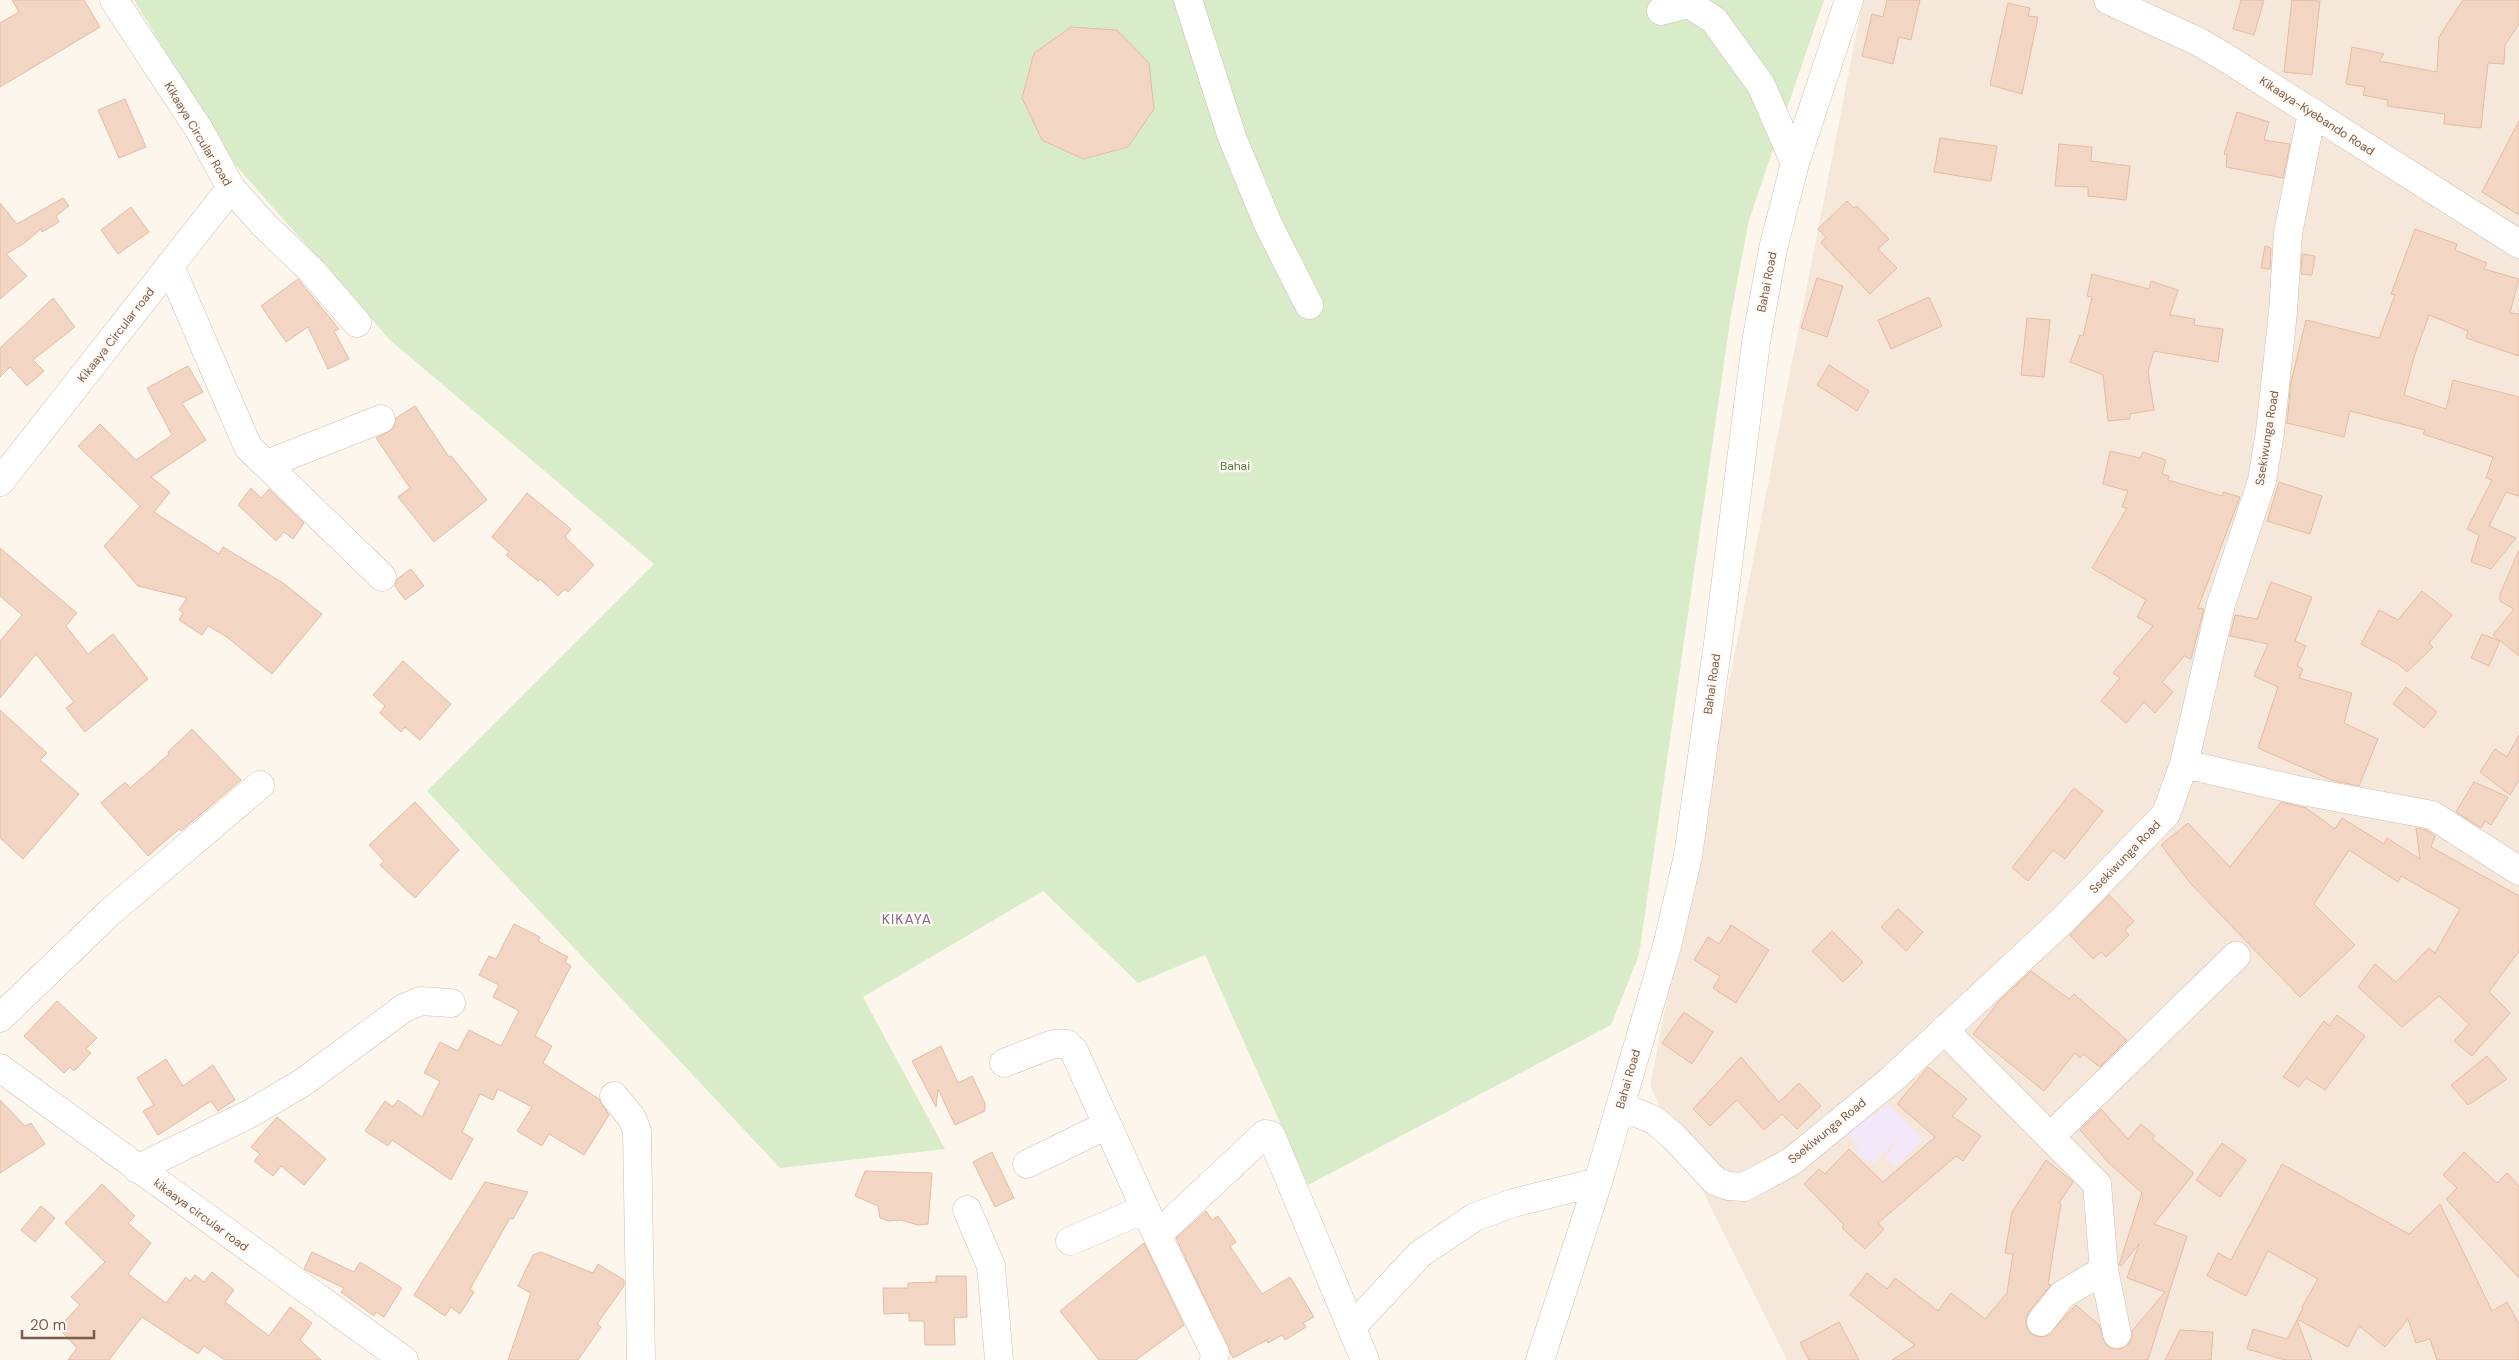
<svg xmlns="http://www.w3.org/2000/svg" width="2519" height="1360" viewBox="0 0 2519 1360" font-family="'DM Sans',sans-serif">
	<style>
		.residential { fill: #f5e8da }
		.education { fill: #f3e8fa }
		.green { fill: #d8ecc9 }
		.building { fill: #f3d5c3; stroke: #e6bba3 }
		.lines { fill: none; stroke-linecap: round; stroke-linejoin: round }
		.minor-casing { stroke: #d1beb0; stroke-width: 29 }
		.minor { stroke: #fff; stroke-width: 28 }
		.labels { text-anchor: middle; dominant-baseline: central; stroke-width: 4.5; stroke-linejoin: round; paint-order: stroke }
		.street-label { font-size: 12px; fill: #7a5c4d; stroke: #fffaf3 }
		.park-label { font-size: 12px; fill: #537a41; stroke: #fffaf3 }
		.neighbourhood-label { font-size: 14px; letter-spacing: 1px; fill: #846695; stroke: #fffaf3 }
	</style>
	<rect width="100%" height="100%" fill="#fdf6ec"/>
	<path class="residential" d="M 1863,0 L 2519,0 L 2519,1360 L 1787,1360 L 1650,1086 Z"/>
	<path class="education" d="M 1887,1103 L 1923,1139 L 1895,1167 L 1885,1157 L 1895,1145 L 1893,1143 L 1874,1163 L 1869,1159 L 1866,1161 L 1855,1151 L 1859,1147 L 1846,1134 L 1868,1111 L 1874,1116 Z"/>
	<path class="green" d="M 134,0 L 1824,0 L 1749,220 L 1731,314 L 1639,955 L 1611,1025 L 1308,1185 L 1205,955 L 1138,983 L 1043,891 L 863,997 L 945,1149 L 780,1168 L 427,791 L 654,564 L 390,340 L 231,160 Z"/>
	<path class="building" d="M 12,0 L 84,0 L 100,27 L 0,87 L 0,23 L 19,12 Z
		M 1887,0 L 1920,0 L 1911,40 L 1899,37 L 1893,64 L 1862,56 L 1872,14 L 1883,17 Z
		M 2241,0 L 2264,0 L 2254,35 L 2233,29 Z
		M 2292,0 L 2320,1 L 2312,75 L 2284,72 Z
		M 2463,0 L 2519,0 L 2519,24 L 2505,45 L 2504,64 L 2488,63 L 2481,128 L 2444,124 L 2445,114 L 2387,106 L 2388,100 L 2363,95 L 2365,87 L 2346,84 L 2352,47 L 2384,54 L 2379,61 L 2437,72 L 2439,37 Z
		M 2008,3 L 2030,8 L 2028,16 L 2038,17 L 2022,94 L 1990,85 Z
		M 1071,27 L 1117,30 L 1149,63 L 1154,109 L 1128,147 L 1083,159 L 1042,140 L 1022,98 L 1034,53 Z
		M 125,99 L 146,147 L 119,158 L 98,110 Z
		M 2237,112 L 2269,122 L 2264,140 L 2290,144 L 2283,178 L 2226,167 L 2227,155 L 2224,154 Z
		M 2519,121 L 2519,215 L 2482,192 Z
		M 1940,138 L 1997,146 L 1991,181 L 1934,172 Z
		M 2059,144 L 2092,147 L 2091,161 L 2130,166 L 2126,200 L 2088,196 L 2088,187 L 2055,186 Z
		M 63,198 L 69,206 L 56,216 L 59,222 L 42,232 L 41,229 L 23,244 L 6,254 L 27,276 L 0,299 L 0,203 L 17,224 Z
		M 1847,201 L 1854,208 L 1857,206 L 1889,239 L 1878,249 L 1897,268 L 1870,294 L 1821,243 L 1826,237 L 1818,229 Z
		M 131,207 L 149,232 L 118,254 L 101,230 Z
		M 2415,229 L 2457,244 L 2455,250 L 2487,263 L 2484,269 L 2519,279 L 2510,313 L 2519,314 L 2519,356 L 2466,338 L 2468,331 L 2429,315 L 2415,354 L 2404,395 L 2446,409 L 2453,380 L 2519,397 L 2519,496 L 2506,492 L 2489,526 L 2516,538 L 2491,569 L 2471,562 L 2479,535 L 2467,529 L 2492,480 L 2486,478 L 2493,457 L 2423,434 L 2425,430 L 2350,411 L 2344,437 L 2287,423 L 2291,382 L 2306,320 L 2379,338 L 2395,295 L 2391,294 Z
		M 2265,246 L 2271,248 L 2270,269 L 2261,268 Z
		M 2302,254 L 2315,256 L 2312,275 L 2301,274 Z
		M 2092,274 L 2149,289 L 2151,281 L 2178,290 L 2170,315 L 2195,319 L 2194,325 L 2223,329 L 2218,362 L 2154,351 L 2148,372 L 2154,410 L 2130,414 L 2130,419 L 2108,421 L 2103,375 L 2070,362 L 2080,335 L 2083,336 L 2092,297 L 2087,296 Z
		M 1817,278 L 1843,286 L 1827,337 L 1801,328 Z
		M 298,279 L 339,329 L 334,331 L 349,359 L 328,369 L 308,327 L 286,342 L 261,306 Z
		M 1929,297 L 1942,326 L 1891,349 L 1878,320 Z
		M 53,298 L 75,327 L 33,360 L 44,371 L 27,386 L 10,367 L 0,377 L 0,348 Z
		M 2027,318 L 2050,320 L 2044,377 L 2021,375 Z
		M 1829,365 L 1869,391 L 1857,411 L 1817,385 Z
		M 188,366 L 203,392 L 182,403 L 206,440 L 151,477 L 170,492 L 154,512 L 219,554 L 223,547 L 283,583 L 322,614 L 272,674 L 227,637 L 208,626 L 202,635 L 179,620 L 183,613 L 179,610 L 187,598 L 138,586 L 104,546 L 140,506 L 78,446 L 100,424 L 136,460 L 172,435 L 147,388 Z
		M 415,406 L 449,457 L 451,456 L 487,500 L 434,542 L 398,497 L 410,488 L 376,438 L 393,429 L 396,418 Z
		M 2110,451 L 2140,458 L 2143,452 L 2166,460 L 2162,474 L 2169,476 L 2168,480 L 2222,496 L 2223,492 L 2240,497 L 2198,608 L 2204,609 L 2191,659 L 2184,656 L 2162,682 L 2173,692 L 2155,713 L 2144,702 L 2126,723 L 2101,701 L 2120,678 L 2113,673 L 2153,626 L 2137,617 L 2146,600 L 2092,568 L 2127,508 L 2122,507 L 2128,491 L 2103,484 Z
		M 2279,482 L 2322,496 L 2310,534 L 2267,521 Z
		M 251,488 L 261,498 L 269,489 L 304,523 L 293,539 L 284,532 L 276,541 L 238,505 Z
		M 527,493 L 571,529 L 565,537 L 594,565 L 568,592 L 565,589 L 558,596 L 540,579 L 538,581 L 506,555 L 509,552 L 492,537 Z
		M 0,548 L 77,613 L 66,626 L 88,654 L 113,634 L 148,679 L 85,732 L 66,708 L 74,702 L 36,654 L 0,698 L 0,641 L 22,615 L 0,596 Z
		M 2519,550 L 2519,656 L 2493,635 L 2514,609 L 2500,601 L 2500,594 Z
		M 411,569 L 424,586 L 405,600 L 395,586 L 397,579 Z
		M 2271,582 L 2312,597 L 2295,641 L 2306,646 L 2297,666 L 2303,669 L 2299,678 L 2352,693 L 2344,723 L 2378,739 L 2359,786 L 2331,780 L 2258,748 L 2278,687 L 2254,676 L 2268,644 L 2230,636 L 2235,615 L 2257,619 Z
		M 2422,591 L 2452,615 L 2429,643 L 2433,647 L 2407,672 L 2398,664 L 2361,644 L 2379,610 L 2398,620 Z
		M 2482,634 L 2500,641 L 2489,666 L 2471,658 Z
		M 403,661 L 451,704 L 420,740 L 405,727 L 401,732 L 380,713 L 385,706 L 373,695 Z
		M 2406,687 L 2437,712 L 2424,728 L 2393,704 Z
		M 0,710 L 47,753 L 40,760 L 79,794 L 23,859 L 0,838 Z
		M 192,729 L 241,780 L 181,831 L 179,829 L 148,856 L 101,803 L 125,782 L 130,788 L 169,754 L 168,752 Z
		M 2519,735 L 2519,780 L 2510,795 L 2480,772 L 2495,749 L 2507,757 Z
		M 2474,782 L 2508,797 L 2491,825 L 2485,821 L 2481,828 L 2456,812 Z
		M 2074,788 L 2103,811 L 2065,859 L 2053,850 L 2028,881 L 2012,868 Z
		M 415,802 L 459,850 L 415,898 L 380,865 L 384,861 L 369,845 Z
		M 2281,802 L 2306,808 L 2335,829 L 2342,818 L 2384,844 L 2387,838 L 2420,859 L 2416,828 L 2426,830 L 2435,836 L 2431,847 L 2519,896 L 2519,951 L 2489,992 L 2510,1013 L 2472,1056 L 2454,1041 L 2469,1024 L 2439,996 L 2402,1027 L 2358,987 L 2375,964 L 2396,982 L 2429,948 L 2435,953 L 2460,909 L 2401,876 L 2398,882 L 2349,850 L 2314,904 L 2355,945 L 2300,997 L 2191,884 L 2161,845 L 2188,823 L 2230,867 Z
		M 2109,895 L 2134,921 L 2125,930 L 2129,935 L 2106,957 L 2101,952 L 2093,959 L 2070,935 Z
		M 1898,909 L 1923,932 L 1906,951 L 1881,927 Z
		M 514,924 L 540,937 L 538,941 L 568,957 L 565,962 L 571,966 L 535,1036 L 552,1046 L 543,1063 L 599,1099 L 609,1115 L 584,1155 L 549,1134 L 542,1146 L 517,1131 L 532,1107 L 498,1089 L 493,1100 L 480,1094 L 462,1132 L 473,1139 L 451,1180 L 392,1140 L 388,1146 L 365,1131 L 385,1101 L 393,1107 L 398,1100 L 422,1117 L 440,1081 L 424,1073 L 440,1042 L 458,1051 L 469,1030 L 501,1046 L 519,1011 L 493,997 L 499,985 L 479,975 L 489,956 L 496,959 Z
		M 1731,925 L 1769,950 L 1736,1003 L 1713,988 L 1720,976 L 1694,960 L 1708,937 L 1719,944 Z
		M 1832,931 L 1863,962 L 1843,982 L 1812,951 Z
		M 2031,971 L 2069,999 L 2074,994 L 2127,1040 L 2100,1067 L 2083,1054 L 2080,1058 L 2075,1053 L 2044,1091 L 1973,1034 L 2000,1000 Z
		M 57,1001 L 97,1038 L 86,1049 L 91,1053 L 74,1071 L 70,1067 L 64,1073 L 24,1036 Z
		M 1684,1012 L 1713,1032 L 1692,1064 L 1662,1043 Z
		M 2337,1015 L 2365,1036 L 2325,1090 L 2306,1078 L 2299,1087 L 2283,1077 L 2324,1021 L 2329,1026 Z
		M 941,1046 L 958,1083 L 972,1076 L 985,1103 L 985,1111 L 955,1125 L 938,1089 L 936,1107 L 912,1061 Z
		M 2487,1056 L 2507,1079 L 2468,1105 L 2451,1085 Z
		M 1741,1057 L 1779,1102 L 1799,1083 L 1821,1106 L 1797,1129 L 1782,1114 L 1764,1130 L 1737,1100 L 1710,1126 L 1693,1109 Z
		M 166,1059 L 183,1086 L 213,1065 L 235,1100 L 218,1111 L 211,1101 L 158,1135 L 143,1111 L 154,1105 L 137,1078 Z
		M 1928,1067 L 1967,1099 L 1952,1116 L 1981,1136 L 1963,1161 L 1956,1156 L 1878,1223 L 1884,1229 L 1865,1249 L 1842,1228 L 1844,1225 L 1804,1184 L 1819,1169 L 1825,1174 L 1849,1149 L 1883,1182 L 1935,1137 L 1897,1104 Z
		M 0,1100 L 25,1126 L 31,1123 L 45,1144 L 0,1173 Z
		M 2101,1109 L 2128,1139 L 2141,1124 L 2155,1136 L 2152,1139 L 2194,1173 L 2154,1224 L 2187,1236 L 2148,1360 L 1892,1360 L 1915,1345 L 1850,1295 L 1867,1273 L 1887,1289 L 1895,1278 L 1938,1311 L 1951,1293 L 1985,1319 L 2007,1293 L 2013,1254 L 2005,1253 L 2012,1212 L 2046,1160 L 2073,1182 L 2059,1203 L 2061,1204 L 2048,1284 L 2051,1285 L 2028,1313 L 2026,1320 L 2027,1328 L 2031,1334 L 2038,1337 L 2047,1336 L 2076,1305 L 2099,1325 L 2106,1345 L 2113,1349 L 2120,1349 L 2128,1345 L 2132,1338 L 2132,1331 L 2165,1292 L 2127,1278 L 2139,1244 L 2121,1266 L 2119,1265 L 2142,1193 L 2108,1162 L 2080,1130 Z
		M 277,1117 L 326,1159 L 304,1185 L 281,1166 L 273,1176 L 254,1161 L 260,1154 L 251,1147 Z
		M 2222,1143 L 2246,1160 L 2220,1197 L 2196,1180 Z
		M 992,1152 L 1014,1198 L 995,1207 L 973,1162 Z
		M 2464,1152 L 2497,1183 L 2507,1173 L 2519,1186 L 2519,1278 L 2446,1199 L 2457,1188 L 2443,1175 Z
		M 2282,1164 L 2409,1234 L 2440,1204 L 2492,1311 L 2507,1302 L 2519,1324 L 2519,1360 L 2437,1360 L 2430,1339 L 2416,1343 L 2408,1319 L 2385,1347 L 2359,1326 L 2348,1347 L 2297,1319 L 2303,1308 L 2302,1307 L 2318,1279 L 2268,1251 L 2246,1296 L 2207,1276 L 2218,1253 L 2231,1260 Z
		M 865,1171 L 932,1173 L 928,1224 L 918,1225 L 901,1220 L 889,1221 L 880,1218 L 878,1206 L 855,1196 Z
		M 485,1182 L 528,1192 L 513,1219 L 510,1218 L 470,1289 L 474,1292 L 460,1314 L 451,1307 L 445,1316 L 414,1295 Z
		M 102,1184 L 135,1216 L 128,1223 L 151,1243 L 128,1274 L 166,1303 L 186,1277 L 190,1281 L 195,1275 L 204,1282 L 212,1272 L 234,1290 L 225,1302 L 269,1336 L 290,1307 L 312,1323 L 300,1340 L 321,1360 L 225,1360 L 204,1346 L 198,1354 L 142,1317 L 109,1360 L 68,1360 L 77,1348 L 58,1328 L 80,1305 L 71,1297 L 105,1262 L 65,1223 Z
		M 41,1206 L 55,1218 L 35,1242 L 21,1230 Z
		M 1206,1211 L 1212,1220 L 1218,1216 L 1236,1242 L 1230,1246 L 1262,1294 L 1290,1277 L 1314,1317 L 1303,1323 L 1306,1327 L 1285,1340 L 1282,1335 L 1268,1343 L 1267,1340 L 1233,1358 L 1176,1238 Z
		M 1144,1243 L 1184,1325 L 1136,1360 L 1099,1360 L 1060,1311 Z
		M 312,1252 L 354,1272 L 360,1262 L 402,1288 L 384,1317 L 376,1312 L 374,1316 L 341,1292 L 344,1288 L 304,1269 Z
		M 541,1252 L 593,1273 L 598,1264 L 624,1280 L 624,1286 L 597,1324 L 601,1327 L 578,1360 L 508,1360 L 531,1293 L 518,1286 L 533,1255 Z
		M 936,1276 L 966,1276 L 967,1317 L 954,1318 L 955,1345 L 925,1345 L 924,1321 L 909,1321 L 909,1313 L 884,1314 L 883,1288 L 908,1288 L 908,1283 L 936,1282 Z
		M 2297,1320 L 2312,1360 L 2285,1360 L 2247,1349 L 2253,1329 L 2287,1339 Z
		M 1839,1322 L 1859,1360 L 1809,1360 L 1800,1343 Z
		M 2180,1330 L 2213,1332 L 2211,1360 L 2165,1360 Z"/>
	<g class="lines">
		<defs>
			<path id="minor" d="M 114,0 L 200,131 L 231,188 L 263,224 L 312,271 L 357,323
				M 1188,0 L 1232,137 L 1268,224 L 1309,305
				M 2108,0 L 2199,42 L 2226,58 L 2519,244
				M 1661,11 L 1689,4 L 1714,20 L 1761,85 L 1795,163
				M 170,266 L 248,447 L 382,577
				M 267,464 L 381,419
				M 0,482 L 231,188
				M 2184,764 L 2297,790 L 2432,815 L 2519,871
				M 0,1018 L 109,913 L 260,785
				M 1944,1030 L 2097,1184 L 2104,1270 L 2117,1334
				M 1004,1063 L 1053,1044 L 1067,1044 L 1074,1051 L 1157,1235
				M 0,1068 L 404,1360
				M 614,1096 L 632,1118 L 637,1131 L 641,1360
				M 1620,1106 L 1654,1120 L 1674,1137 L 1715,1181 L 1728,1186 L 1744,1187 L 1763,1177 L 1792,1161 L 1891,1080 L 2063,920 L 2166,814 L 2184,764 L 2221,604 L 2262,481 L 2270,432 L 2283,312 L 2288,233 L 2312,112
				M 2050,1137 L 2236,956
				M 1027,1164 L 1107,1125
				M 137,1169 L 251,1113 L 302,1083 L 404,1008 L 421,1001 L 451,1003
				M 967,1210 L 991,1266 L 999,1360
				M 1070,1241 L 1145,1209
				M 2041,1322 L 2062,1295 L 2104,1270
				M 1352,1327 L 1420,1254 L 1475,1217 L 1513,1203 L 1598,1182
				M 1214,1360 L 1215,1353 L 1157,1235 L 1265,1134 L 1271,1135 L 1365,1360
				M 1540,1360 L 1598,1182 L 1667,946 L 1688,856 L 1718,643 L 1756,342 L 1773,249 L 1795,163 L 1849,0"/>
		</defs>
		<use href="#minor" class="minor-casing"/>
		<use href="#minor" class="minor"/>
	</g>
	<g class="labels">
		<g class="street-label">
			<text transform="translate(2317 116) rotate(33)">Kikaaya-Kyebando Road</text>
			<text transform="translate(198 134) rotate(59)">Kikaaya Circular Road</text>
			<text transform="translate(1767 282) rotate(-79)">Bahai Road</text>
			<text transform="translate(116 335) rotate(-52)">Kikaaya Circular road</text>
			<text transform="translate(2267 438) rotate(-81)">Ssekiwunga Road</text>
			<text transform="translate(1712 684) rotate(-82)">Bahai Road</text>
			<text transform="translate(2125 857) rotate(-46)">Ssekiwunga Road</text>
			<text transform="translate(1628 1079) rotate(-74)">Bahai Road</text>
			<text transform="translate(1827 1131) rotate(-39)">Ssekiwunga Road</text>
			<text transform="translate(201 1215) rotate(36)">kikaaya circular road</text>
		</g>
		<g class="park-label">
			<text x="1235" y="466">Bahai</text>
		</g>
		<g class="neighbourhood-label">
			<text x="907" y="919">KIKAYA</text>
		</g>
	</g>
	<path d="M22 1330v8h72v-8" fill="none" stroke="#7a5c4d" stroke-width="2.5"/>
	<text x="30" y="1330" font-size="15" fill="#7a5c4d" stroke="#fffaf3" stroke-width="4" paint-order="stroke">20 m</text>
</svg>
